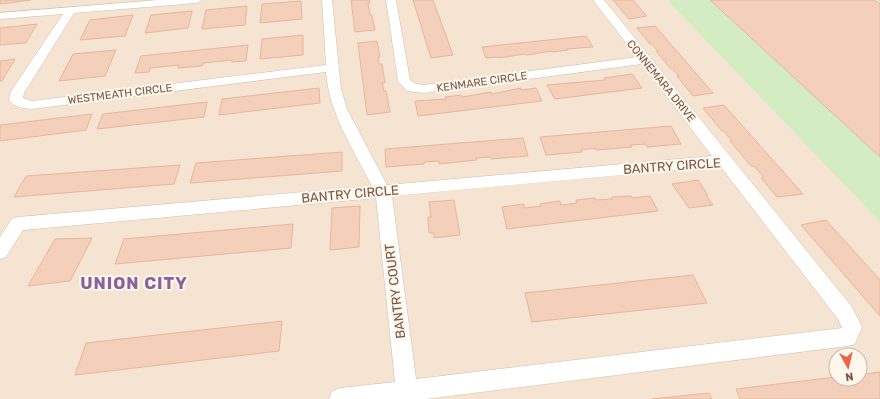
<svg xmlns="http://www.w3.org/2000/svg" width="880" height="399" viewBox="0 0 880 399" font-family="Rubik,sans-serif">
	<style>
		.residential { fill: #f5e4d2; fill-rule: evenodd }
		.green { fill: #d4ecc2 }
		.building { fill: #f4d0bb; stroke: #e8b69a }
		.lines { fill: none; stroke-linecap: round; stroke-linejoin: round }
		.minor-casing { stroke: #d1bcac; stroke-width: 1 }
		.minor { fill: #fff; fill-rule: evenodd }
		.labels { text-anchor: middle; dominant-baseline: central; stroke-width: 4; stroke-linejoin: round; paint-order: stroke }
		.far-street-label { font-size: 11px; fill: #775848; stroke: #fff7ec }
		.street-label { font-size: 13px; fill: #775848; stroke: #fff7ec }
		.district-label { font-size: 17px; font-weight: bold; letter-spacing: 1px; fill: #87639b; stroke: #fff7ec }
	</style>
	<rect width="100%" height="100%" fill="#fdf3e4"/>
	<path class="residential" d="M 0,0 L 667,0 L 880,222 L 880,399 L 0,399 ZM 836,355 L 860,355 L 860,379 L 836,379 Z"/>
	<path class="green" d="M 667,0 L 880,0 L 880,222 Z"/>
	<path class="building" d="M 0,0 L 31,0 L 0,4 Z
		M 351,0 L 369,0 L 370,3 L 368,3 L 370,15 L 372,15 L 375,30 L 355,32 Z
		M 413,0 L 433,0 L 453,55 L 431,58 Z
		M 613,0 L 633,0 L 647,16 L 629,19 Z
		M 710,0 L 874,0 L 880,4 L 880,157 Z
		M 301,1 L 302,19 L 260,23 L 262,4 Z
		M 247,6 L 245,25 L 202,29 L 206,10 Z
		M 192,11 L 188,28 L 145,33 L 151,15 Z
		M 133,15 L 125,36 L 80,40 L 90,20 Z
		M 37,24 L 26,43 L 0,45 L 0,28 Z
		M 655,26 L 713,93 L 693,96 L 677,76 L 679,76 L 671,68 L 670,68 L 656,51 L 658,51 L 652,44 L 650,44 L 637,28 Z
		M 303,35 L 303,55 L 260,59 L 262,39 Z
		M 586,36 L 593,47 L 567,49 L 568,50 L 553,52 L 552,51 L 527,55 L 525,54 L 499,58 L 499,57 L 486,58 L 482,47 Z
		M 377,41 L 380,57 L 378,57 L 379,64 L 382,64 L 385,83 L 382,83 L 384,91 L 386,91 L 390,112 L 367,115 L 358,43 Z
		M 248,45 L 246,61 L 232,62 L 232,60 L 204,63 L 202,66 L 178,68 L 179,65 L 150,68 L 149,72 L 135,73 L 141,56 Z
		M 116,50 L 105,76 L 59,81 L 73,54 Z
		M 15,59 L 2,81 L 0,81 L 0,61 Z
		M 632,74 L 642,88 L 555,99 L 547,85 L 605,80 L 604,78 Z
		M 319,88 L 320,103 L 219,115 L 222,99 Z
		M 521,88 L 521,90 L 536,88 L 542,101 L 418,116 L 415,101 L 446,99 L 445,97 L 461,95 L 462,97 L 491,92 L 492,94 Z
		M 207,102 L 204,117 L 97,129 L 103,114 Z
		M 724,105 L 803,194 L 777,197 L 761,178 L 764,178 L 754,166 L 752,167 L 730,141 L 732,141 L 724,131 L 722,131 L 703,108 Z
		M 92,114 L 86,130 L 0,141 L 0,125 Z
		M 671,126 L 681,144 L 647,147 L 646,144 L 630,145 L 632,147 L 596,150 L 595,148 L 581,150 L 582,152 L 546,155 L 540,137 Z
		M 523,138 L 528,156 L 491,159 L 491,157 L 476,158 L 477,160 L 439,164 L 439,161 L 424,162 L 424,164 L 386,167 L 385,149 Z
		M 342,152 L 342,171 L 190,183 L 196,163 Z
		M 180,165 L 174,184 L 14,197 L 26,176 Z
		M 698,180 L 708,195 L 706,195 L 713,205 L 689,208 L 672,184 Z
		M 631,196 L 632,198 L 650,196 L 658,211 L 507,229 L 502,207 L 524,204 L 524,208 L 541,206 L 540,204 L 560,201 L 561,205 L 577,203 L 576,200 L 595,198 L 596,200 L 613,199 L 612,197 Z
		M 454,200 L 460,235 L 434,238 L 434,233 L 429,233 L 428,217 L 431,217 L 429,202 Z
		M 360,206 L 359,247 L 330,250 L 332,208 Z
		M 826,220 L 880,280 L 880,316 L 801,225 Z
		M 293,224 L 291,248 L 115,264 L 124,239 Z
		M 92,238 L 70,281 L 28,286 L 55,239 Z
		M 693,275 L 707,303 L 532,322 L 525,293 Z
		M 282,321 L 279,351 L 75,375 L 86,343 Z
		M 880,372 L 880,399 L 740,399 L 736,389 L 836,377 L 836,379 L 860,379 L 860,375 Z
		M 709,393 L 712,399 L 652,399 Z"/>
	<g class="lines">
		<defs>
			<path id="minor" d="M 158,0 L 202,0 L 197,3 L 74,13 L 24,93 L 23,98 L 32,101 L 326,65 L 322,0 L 332,0 L 341,89 L 347,109 L 387,185 L 712,156 L 642,64 L 424,93 L 407,91 L 398,81 L 386,0 L 396,0 L 410,80 L 416,84 L 424,85 L 637,57 L 593,0 L 604,0 L 852,307 L 862,327 L 855,344 L 848,346 L 426,399 L 329,399 L 332,391 L 340,388 L 395,382 L 376,198 L 23,230 L 6,257 L 0,259 L 0,237 L 12,219 L 18,217 L 372,186 C 354,150 329,114 326,72 L 32,109 C 23,108 15,108 9,100 L 10,93 L 63,14 L 0,19 L 0,13 ZM 720,166 L 838,319 L 842,328 L 416,379 L 392,196 Z"/>
		</defs>
		<use href="#minor" class="minor-casing"/>
		<use href="#minor" class="minor"/>
	</g>
	<g class="labels">
		<g class="far-street-label">
			<text transform="translate(661 81) rotate(51)">CONNEMARA DRIVE</text>
			<text transform="translate(482 82) rotate(-8)">KENMARE CIRCLE</text>
			<text transform="translate(120 94) rotate(-7)">WESTMEATH CIRCLE</text>
		</g>
		<g class="street-label">
			<text transform="translate(672 166) rotate(-4)">BANTRY CIRCLE</text>
			<text transform="translate(350 194) rotate(-5)">BANTRY CIRCLE</text>
			<text transform="translate(395 291) rotate(-97)">BANTRY COURT</text>
		</g>
		<g class="district-label">
			<text x="134" y="283">UNION CITY</text>
		</g>
	</g>
	<g transform="translate(848 367) rotate(172)"><circle r="19" fill="#fff7ec" stroke="#c9b7aa"/>
	<path d="M0-3L7 15L0 10L-7 15Z" fill="#ed6544"/>
	<text y="-6" font-size="11" font-weight="bold" text-anchor="middle" fill="#775848">N</text>
	</g>
</svg>
